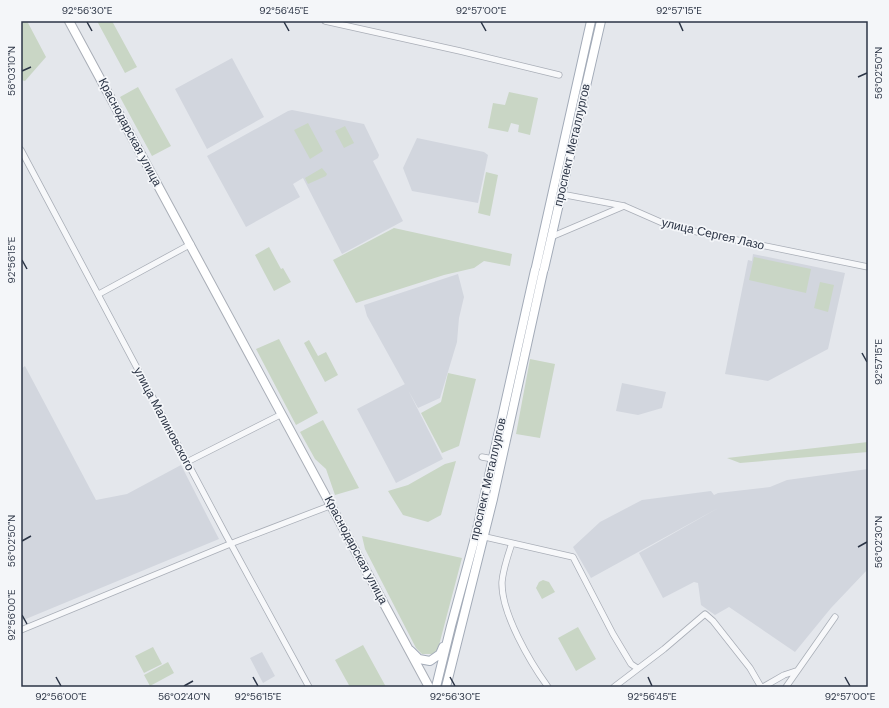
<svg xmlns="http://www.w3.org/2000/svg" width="889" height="708" viewBox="0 0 889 708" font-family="'DM Sans',sans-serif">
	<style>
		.built { fill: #d2d6de }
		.green { fill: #c9d6c5 }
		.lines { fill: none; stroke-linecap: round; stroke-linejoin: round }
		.minor-casing { stroke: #a9aeb7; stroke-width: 7 }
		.secondary-casing { stroke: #a9aeb7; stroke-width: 10 }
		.primary-casing { stroke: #a3abb8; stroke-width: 10 }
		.minor { stroke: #f7f8fa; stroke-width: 5.5 }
		.secondary { stroke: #fff; stroke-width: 8 }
		.primary { stroke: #fff; stroke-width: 8 }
		.ticks { fill: none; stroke: #2b3445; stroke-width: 1.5 }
		.labels { text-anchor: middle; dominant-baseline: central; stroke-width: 3.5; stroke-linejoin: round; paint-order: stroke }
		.street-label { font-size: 12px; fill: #2b3445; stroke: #f4f6f9 }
		.neatline { fill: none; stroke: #2b3445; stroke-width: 1.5 }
		.ticks-label { font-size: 10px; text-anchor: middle; fill: #2b3445 }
	</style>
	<rect width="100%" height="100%" fill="#e4e7ec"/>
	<path class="built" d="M 232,58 L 264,117 L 207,149 L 175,89 Z
		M 292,110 L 364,124 L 379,155 L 378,158 L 373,161 L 403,221 L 342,254 L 303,178 L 293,184 L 300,197 L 246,227 L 207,156 L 288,111 Z
		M 417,138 L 484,152 L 488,155 L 478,203 L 412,191 L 403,168 Z
		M 753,254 L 845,273 L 828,349 L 768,381 L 725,374 L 748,260 L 752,261 Z
		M 458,274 L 464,297 L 459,318 L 457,342 L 440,398 L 418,408 L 367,316 L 364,305 Z
		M 25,366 L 96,500 L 127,494 L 181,465 L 219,539 L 21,621 L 21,369 Z
		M 622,383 L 666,392 L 662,408 L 638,415 L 616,411 Z
		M 405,384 L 443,459 L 396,483 L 357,409 Z
		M 868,469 L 868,569 L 831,608 L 795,652 L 729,607 L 715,615 L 701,605 L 698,583 L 694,582 L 663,598 L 639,553 L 720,507 L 591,578 L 573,547 L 600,522 L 642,500 L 711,491 L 714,495 L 718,493 L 770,487 L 787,480 Z
		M 262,652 L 275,676 L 263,683 L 250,658 Z"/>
	<path class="green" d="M 21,21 L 27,21 L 46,57 L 25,81 L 21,80 Z
		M 97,21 L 112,21 L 137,67 L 125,73 Z
		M 138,87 L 171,146 L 152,156 L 120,97 Z
		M 509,92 L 538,98 L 530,135 L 518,132 L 519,125 L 511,123 L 508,132 L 488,128 L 493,103 L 505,105 Z
		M 308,123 L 323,151 L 310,159 L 294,130 Z
		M 345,126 L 354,143 L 344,148 L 335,131 Z
		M 322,168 L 327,174 L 326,176 L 308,184 L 305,178 Z
		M 486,172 L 498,175 L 490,216 L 478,213 Z
		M 394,228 L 512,254 L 510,266 L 484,261 L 474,268 L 444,275 L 356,303 L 333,260 Z
		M 269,247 L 281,269 L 283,268 L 291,282 L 274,291 L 255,255 Z
		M 754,257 L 811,269 L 806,293 L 749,280 Z
		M 820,282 L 834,285 L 828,312 L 814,308 Z
		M 279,339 L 318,413 L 296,425 L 256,349 Z
		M 309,340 L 318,356 L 326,352 L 338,375 L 325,382 L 304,343 Z
		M 530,359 L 555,364 L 540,438 L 516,434 Z
		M 448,373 L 476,379 L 459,446 L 442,453 L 421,413 L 441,402 Z
		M 323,420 L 359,488 L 335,495 L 326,469 L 315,459 L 300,432 Z
		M 868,442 L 868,452 L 740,463 L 727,458 Z
		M 456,461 L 441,515 L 428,522 L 403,515 L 388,491 L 408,485 L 445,464 Z
		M 362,536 L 462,558 L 438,649 L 433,654 L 422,654 L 416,648 L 365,549 Z
		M 543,580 L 549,582 L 555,592 L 542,599 L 536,588 L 539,582 Z
		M 578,627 L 596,659 L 576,671 L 558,638 Z
		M 363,645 L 386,687 L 350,687 L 335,660 Z
		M 153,647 L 162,664 L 144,673 L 135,656 Z
		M 168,662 L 174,673 L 150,686 L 144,675 Z"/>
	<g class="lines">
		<defs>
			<path id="minor" d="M 325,21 L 460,51 L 559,75
				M 21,150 L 226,535 L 309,687
				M 561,194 L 624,206 L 665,224 L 683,229 L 868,267
				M 551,237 L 624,206
				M 99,294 L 191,244
				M 482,457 L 493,459
				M 187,462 L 282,414
				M 481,536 L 573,557 L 613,634 L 631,664 L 637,668
				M 512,543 C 508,555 503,569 502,582 C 501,613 530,662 548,687
				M 21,630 L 230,544 L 332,505
				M 614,687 L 664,649 L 705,614 L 713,621 L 750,668 L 761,687
				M 763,687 L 784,675 L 796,671
				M 786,687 L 835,617"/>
			<path id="secondary" d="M 69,21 L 429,687"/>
			<path id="primary" d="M 536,267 L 591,21
				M 544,269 L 601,21
				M 411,651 L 419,659 L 430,661 L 440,654 L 443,647
				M 436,687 L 451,626 L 476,534 L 535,270
				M 446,687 L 493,499 L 543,272"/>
		</defs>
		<use href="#minor" class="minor-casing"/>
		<use href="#secondary" class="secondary-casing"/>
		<use href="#primary" class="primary-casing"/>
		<use href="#minor" class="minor"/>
		<use href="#secondary" class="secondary"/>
		<use href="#primary" class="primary"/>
	</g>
	<path class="ticks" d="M 87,22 L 92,31M 284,22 L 289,31M 481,22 L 486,31M 679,22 L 683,31M 22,71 L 31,67M 858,77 L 867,73M 22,260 L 27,269M 862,353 L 867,362M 22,541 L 31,536M 858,547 L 867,542M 22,615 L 27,624M 56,677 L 61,686M 253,677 L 258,686M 450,677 L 455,686M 648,677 L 652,686M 845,677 L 850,686M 184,686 L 193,681"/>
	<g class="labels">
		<g class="street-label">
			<text transform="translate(130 132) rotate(62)">Краснодарская улица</text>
			<text transform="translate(572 145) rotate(-77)">проспект Металлургов</text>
			<text transform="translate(713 234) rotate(13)">улица Сергея Лазо</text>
			<text transform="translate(164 419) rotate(62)">улица Малиновского</text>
			<text transform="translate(488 479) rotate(-77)">проспект Металлургов</text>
			<text transform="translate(356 550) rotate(62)">Краснодарская улица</text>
		</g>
	</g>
	<rect width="889" height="708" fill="none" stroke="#f4f6f9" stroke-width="44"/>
	<rect x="22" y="22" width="845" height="664" class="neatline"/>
	<g class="ticks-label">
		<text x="87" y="14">92°56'30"E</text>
		<text x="284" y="14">92°56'45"E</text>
		<text x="481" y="14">92°57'00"E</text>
		<text x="679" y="14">92°57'15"E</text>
		<text transform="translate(11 71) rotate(-90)" y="4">56°03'10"N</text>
		<text transform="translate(878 73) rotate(-90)" y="4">56°02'50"N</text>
		<text transform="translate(11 260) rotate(-90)" y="4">92°56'15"E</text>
		<text transform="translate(878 362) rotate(-90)" y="4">92°57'15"E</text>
		<text transform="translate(11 541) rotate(-90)" y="4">56°02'50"N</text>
		<text transform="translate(878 542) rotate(-90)" y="4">56°02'30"N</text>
		<text transform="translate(11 615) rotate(-90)" y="4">92°56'00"E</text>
		<text x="61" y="700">92°56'00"E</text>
		<text x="184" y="700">56°02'40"N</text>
		<text x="258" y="700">92°56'15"E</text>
		<text x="455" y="700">92°56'30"E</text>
		<text x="652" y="700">92°56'45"E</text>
		<text x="850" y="700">92°57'00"E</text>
	</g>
</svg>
